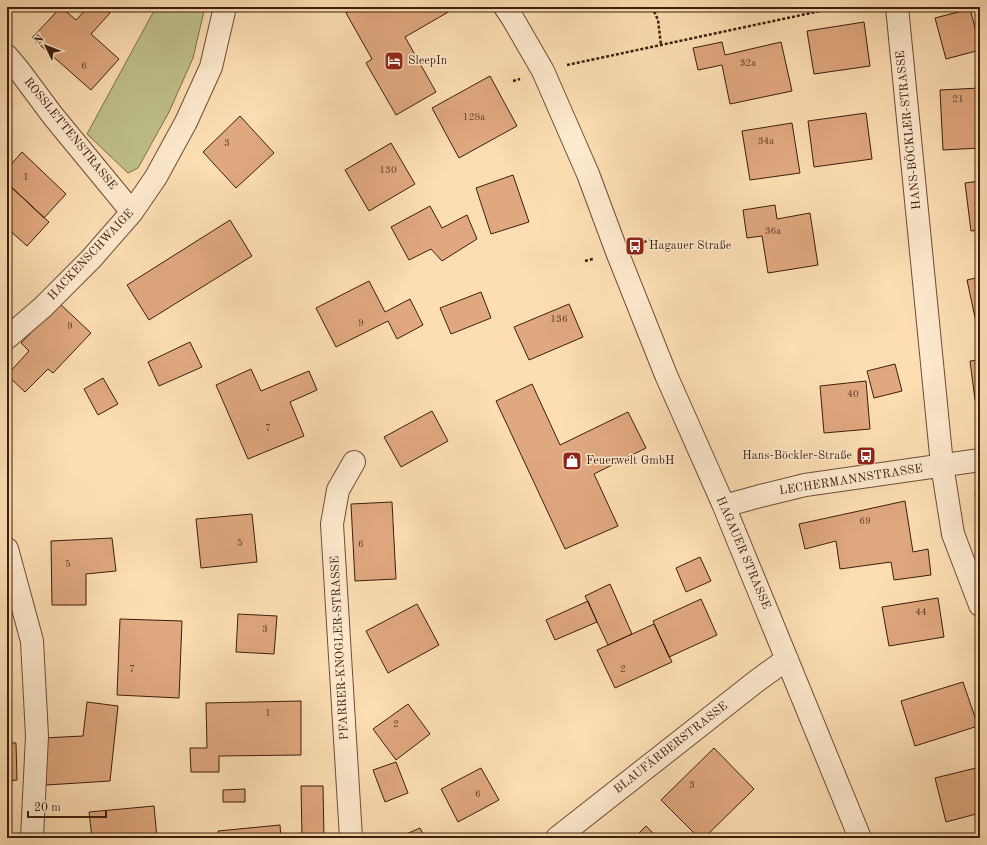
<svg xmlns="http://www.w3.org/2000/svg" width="987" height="845" viewBox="0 0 987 845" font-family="'Old Standard TT',serif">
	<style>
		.green { fill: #bfc18c; stroke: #7e704e }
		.building { fill: #e0a87f; stroke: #3d1e0f }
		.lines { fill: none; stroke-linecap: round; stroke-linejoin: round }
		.minor-casing { stroke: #6d4e38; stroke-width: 24 }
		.path { stroke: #3d1e0f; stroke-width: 2.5; stroke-dasharray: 3 2; stroke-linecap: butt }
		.minor { stroke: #feeace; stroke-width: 22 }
		.labels { text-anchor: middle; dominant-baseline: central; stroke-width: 3; stroke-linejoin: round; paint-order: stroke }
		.number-label { font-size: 10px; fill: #66402b }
		.poi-label { font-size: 12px; fill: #3d1e0f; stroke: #feeace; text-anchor: start }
		.street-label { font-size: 12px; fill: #3d1e0f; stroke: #feeace }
	</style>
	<rect width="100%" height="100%" fill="#fddeb3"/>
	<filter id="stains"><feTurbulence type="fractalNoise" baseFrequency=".005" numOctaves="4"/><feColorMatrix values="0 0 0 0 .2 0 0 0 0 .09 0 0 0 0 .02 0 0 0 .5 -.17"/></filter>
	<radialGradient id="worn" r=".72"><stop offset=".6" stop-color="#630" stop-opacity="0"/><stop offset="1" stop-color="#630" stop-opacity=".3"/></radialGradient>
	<path class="green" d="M 156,7 L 205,7 L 193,58 L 169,112 L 138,168 L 128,173 L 87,134 Z"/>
	<path class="building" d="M 61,7 L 76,20 L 88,7 L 103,7 L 110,13 L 91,34 L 119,59 L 91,90 L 32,38 Z
		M 357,7 L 457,7 L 405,37 L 436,92 L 396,115 L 366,63 L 372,59 L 346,13 Z
		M 970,9 L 980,46 L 980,50 L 946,59 L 935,18 Z
		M 864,22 L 870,66 L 814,74 L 807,31 Z
		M 722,42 L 725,55 L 781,42 L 792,91 L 730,104 L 722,65 L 698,70 L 693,48 Z
		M 490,76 L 517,126 L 459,158 L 432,108 Z
		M 980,88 L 980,148 L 943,150 L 940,90 Z
		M 866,113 L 872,159 L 814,167 L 808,121 Z
		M 240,116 L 274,153 L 236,188 L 203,152 Z
		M 792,123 L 800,173 L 750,180 L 742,131 Z
		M 391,143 L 415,184 L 369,211 L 345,170 Z
		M 22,152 L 66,194 L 44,218 L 7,183 L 7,169 Z
		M 513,175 L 529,222 L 491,234 L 476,188 Z
		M 980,181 L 980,230 L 971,231 L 965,183 Z
		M 7,183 L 49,222 L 27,246 L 7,228 Z
		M 775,205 L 777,219 L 810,213 L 818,265 L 768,273 L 762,236 L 747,238 L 743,210 Z
		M 430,206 L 442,228 L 467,215 L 477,239 L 442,261 L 431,249 L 409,260 L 391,227 Z
		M 230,220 L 252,256 L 149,320 L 127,285 Z
		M 980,277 L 980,326 L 977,327 L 967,280 Z
		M 369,281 L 385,312 L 410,299 L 423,325 L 397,339 L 388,321 L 336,347 L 316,308 Z
		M 481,292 L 491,318 L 451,334 L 440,308 Z
		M 59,303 L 91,333 L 53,373 L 48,369 L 25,392 L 7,375 L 29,351 L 21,343 Z
		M 569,304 L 583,337 L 529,360 L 514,327 Z
		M 190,342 L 202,367 L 159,386 L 148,362 Z
		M 980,360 L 980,400 L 975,400 L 970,361 Z
		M 895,364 L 902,391 L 874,398 L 867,371 Z
		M 251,369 L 261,391 L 309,371 L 317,390 L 290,402 L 304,436 L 248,459 L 216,385 Z
		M 103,378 L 118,404 L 98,415 L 84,389 Z
		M 866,381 L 870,429 L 824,433 L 820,386 Z
		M 532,384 L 560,445 L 628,412 L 646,448 L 594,474 L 618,526 L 565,549 L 496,401 Z
		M 432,411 L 448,441 L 401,467 L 384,437 Z
		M 980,493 L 980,518 L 975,494 Z
		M 905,501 L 913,552 L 928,549 L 931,575 L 894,580 L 891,562 L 840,569 L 836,541 L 805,549 L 799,524 Z
		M 392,502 L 396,579 L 355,581 L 351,504 Z
		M 252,514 L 257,562 L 201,568 L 196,519 Z
		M 112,538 L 116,571 L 86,574 L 86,605 L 52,605 L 51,541 Z
		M 700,557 L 711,581 L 686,592 L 676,568 Z
		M 610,584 L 632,634 L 608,645 L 585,596 Z
		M 938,598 L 944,637 L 889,646 L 882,607 Z
		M 701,599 L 717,635 L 669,657 L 653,621 Z
		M 588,601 L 597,622 L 555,640 L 546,620 Z
		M 417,604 L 439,645 L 388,673 L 366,631 Z
		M 238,614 L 277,616 L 274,654 L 236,652 Z
		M 120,619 L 182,621 L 179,698 L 117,695 Z
		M 654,624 L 672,662 L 615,688 L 597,650 Z
		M 963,682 L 978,726 L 915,746 L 901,701 Z
		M 301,701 L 301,755 L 219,756 L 219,772 L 191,772 L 190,748 L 207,748 L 206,703 Z
		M 87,702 L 118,706 L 110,781 L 46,785 L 43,738 L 83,736 Z
		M 408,704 L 430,734 L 396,760 L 373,729 Z
		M 7,743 L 16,743 L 17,780 L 7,781 Z
		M 714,748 L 754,789 L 704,838 L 699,838 L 661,800 Z
		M 396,762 L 408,793 L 385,802 L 373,770 Z
		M 980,767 L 980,813 L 946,822 L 935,778 Z
		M 481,768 L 499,800 L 458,822 L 441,789 Z
		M 301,786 L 323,786 L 324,838 L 302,838 Z
		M 245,789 L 245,802 L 223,802 L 223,790 Z
		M 154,806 L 157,838 L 92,838 L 89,812 Z
		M 280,825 L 281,838 L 219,838 L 218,831 Z
		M 646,826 L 658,838 L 634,838 Z
		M 420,828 L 425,838 L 397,838 Z"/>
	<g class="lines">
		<defs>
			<path id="minor" d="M 505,7 L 513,19 L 543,71 L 588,174 L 617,252 L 666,375 L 724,506 L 860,838
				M 897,7 L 942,465 L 953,534 L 980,605
				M 7,56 L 18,69 L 53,116 L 132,212
				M 7,338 L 43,307 L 91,259 L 132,212 L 156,177 L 186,122 L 211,67 L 225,7
				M 724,506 L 760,496 L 805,485 L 980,460
				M 7,549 L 32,641 L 37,736 L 32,838
				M 351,838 L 332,524 L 338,490 L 354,462
				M 557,838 L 758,680 L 787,659"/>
		</defs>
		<use href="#minor" class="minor-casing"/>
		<path class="path" d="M 652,7 L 658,20 L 661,45
			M 567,65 L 839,7
			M 513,81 L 520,79
			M 639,244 L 652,239
			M 585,261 L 593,259"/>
		<use href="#minor" class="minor"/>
	</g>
	<defs>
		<symbol id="hotel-square" viewBox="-11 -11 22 22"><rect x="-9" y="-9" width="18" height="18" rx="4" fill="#8f2418" stroke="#feeace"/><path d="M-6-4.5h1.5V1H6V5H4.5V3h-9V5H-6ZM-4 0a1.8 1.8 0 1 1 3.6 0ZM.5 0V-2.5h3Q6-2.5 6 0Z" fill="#fff"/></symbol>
		<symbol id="bus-square" viewBox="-11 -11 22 22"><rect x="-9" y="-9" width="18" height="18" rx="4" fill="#8f2418" stroke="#feeace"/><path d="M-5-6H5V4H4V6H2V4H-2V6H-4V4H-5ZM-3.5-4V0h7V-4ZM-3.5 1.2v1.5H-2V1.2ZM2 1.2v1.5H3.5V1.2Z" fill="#fff"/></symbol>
		<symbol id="shop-square" viewBox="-11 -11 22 22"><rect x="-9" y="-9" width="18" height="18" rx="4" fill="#8f2418" stroke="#feeace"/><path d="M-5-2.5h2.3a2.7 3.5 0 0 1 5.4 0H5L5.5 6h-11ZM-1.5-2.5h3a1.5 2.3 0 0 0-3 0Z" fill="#fff"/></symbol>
	</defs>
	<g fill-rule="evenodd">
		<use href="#hotel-square" x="383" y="50" width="22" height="22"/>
		<use href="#bus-square" x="624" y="235" width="22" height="22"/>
		<use href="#bus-square" x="855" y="445" width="22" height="22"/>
		<use href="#shop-square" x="561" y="450" width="22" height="22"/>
	</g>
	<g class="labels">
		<g class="number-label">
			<text x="748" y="63">32a</text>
			<text x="84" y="66">6</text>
			<text x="958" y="99">21</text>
			<text x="474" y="117">128a</text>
			<text x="766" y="141">34a</text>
			<text x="227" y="143">3</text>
			<text x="388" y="170">130</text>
			<text x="26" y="177">1</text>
			<text x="773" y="231">36a</text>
			<text x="559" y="319">136</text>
			<text x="361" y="323">9</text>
			<text x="70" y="326">9</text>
			<text x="853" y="394">40</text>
			<text x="268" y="428">7</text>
			<text x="865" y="521">69</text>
			<text x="240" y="543">5</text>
			<text x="361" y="544">6</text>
			<text x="68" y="564">5</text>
			<text x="921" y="612">44</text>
			<text x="265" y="629">3</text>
			<text x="132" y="669">7</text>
			<text x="623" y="669">2</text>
			<text x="268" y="713">1</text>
			<text x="396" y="724">2</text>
			<text x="692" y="785">3</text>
			<text x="478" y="794">6</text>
		</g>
		<g class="poi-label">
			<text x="408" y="61">SleepIn</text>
			<text x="649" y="246">Hagauer Straße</text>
			<text x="852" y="456" text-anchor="end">Hans-Böckler-Straße</text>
			<text x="586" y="461">Feuerwelt GmbH</text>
		</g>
		<g class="street-label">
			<text transform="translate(909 130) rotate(-96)">HANS-BÖCKLER-STRASSE</text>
			<text transform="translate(70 134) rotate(51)">ROSSLETTENSTRASSE</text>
			<text transform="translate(91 255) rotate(-47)">HACKENSCHWAIGE</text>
			<text transform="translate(851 480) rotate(-9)">LECHERMANNSTRASSE</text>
			<text transform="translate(743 553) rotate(67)">HAGAUER STRASSE</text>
			<text transform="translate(340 648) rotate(-93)">PFARRER-KNOGLER-STRASSE</text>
			<text transform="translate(671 748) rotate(-38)">BLAUFÄRBERSTRASSE</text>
		</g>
	</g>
	<rect width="987" height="845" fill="none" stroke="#fddeb3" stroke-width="24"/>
	<rect x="8" y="8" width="971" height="829" fill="none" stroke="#3d1e0f" stroke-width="2"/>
	<rect x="12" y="12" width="963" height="821" fill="none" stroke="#3d1e0f"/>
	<g transform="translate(46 46) rotate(313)" stroke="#feeace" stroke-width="3" paint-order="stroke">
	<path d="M0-3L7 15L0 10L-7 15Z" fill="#3d1e0f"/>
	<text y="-6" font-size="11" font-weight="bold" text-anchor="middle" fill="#3d1e0f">N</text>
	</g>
	<path d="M28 811v6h78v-6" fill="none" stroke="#3d1e0f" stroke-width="2"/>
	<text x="34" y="811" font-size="12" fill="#3d1e0f" stroke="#feeace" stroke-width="3" paint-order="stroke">20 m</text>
	<rect width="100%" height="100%" filter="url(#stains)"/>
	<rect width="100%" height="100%" fill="url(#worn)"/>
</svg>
